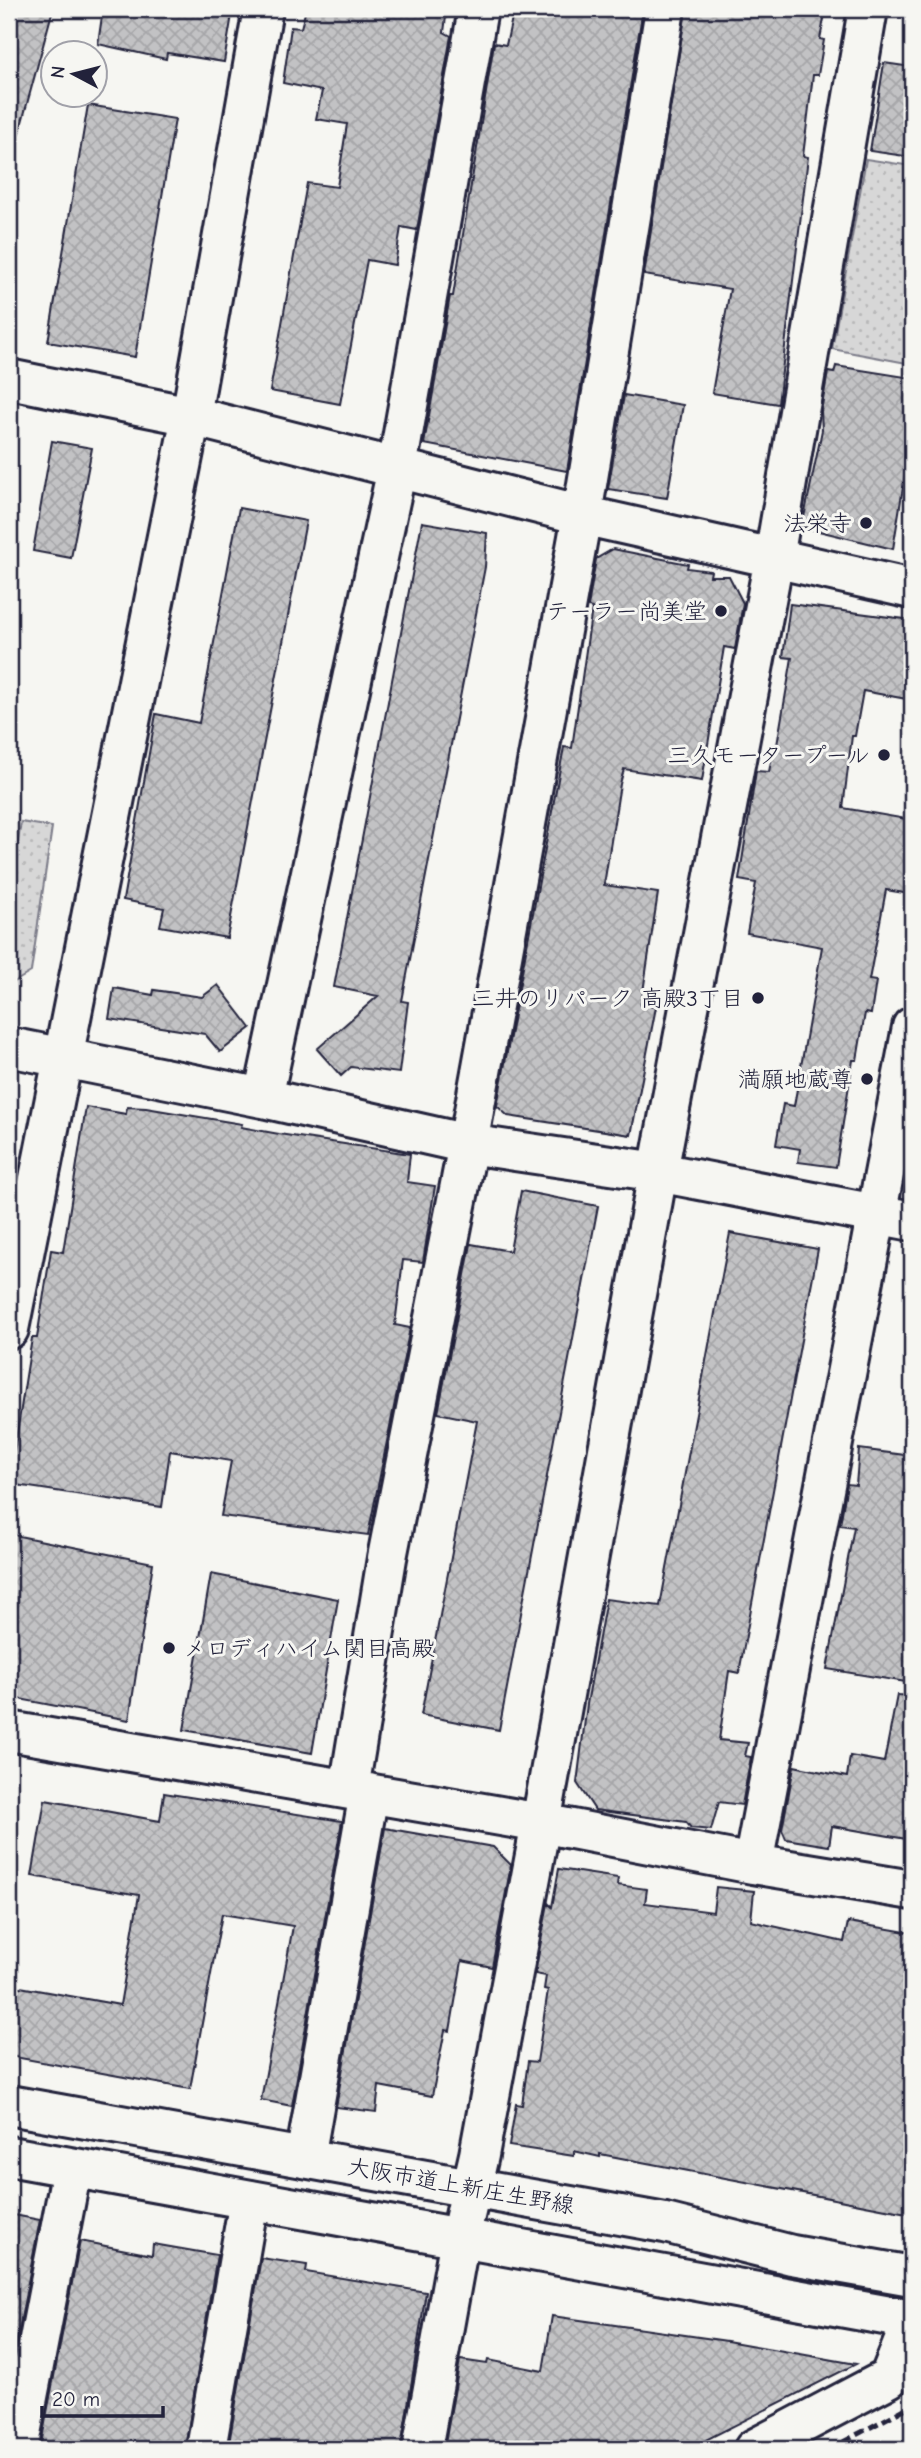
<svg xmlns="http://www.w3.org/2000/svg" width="921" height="2458" viewBox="0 0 921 2458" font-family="'Comic Neue','Klee One',sans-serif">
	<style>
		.grass { fill: url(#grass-dots); stroke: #7c7c89; stroke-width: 2 }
		.building { fill: url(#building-cross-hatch); stroke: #22223b; stroke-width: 2 }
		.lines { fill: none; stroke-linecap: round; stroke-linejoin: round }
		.street-casing { stroke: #22223b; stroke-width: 44 }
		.primary-casing { stroke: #22223b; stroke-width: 44 }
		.street { stroke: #f6f6f2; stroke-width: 38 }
		.primary { stroke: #f6f6f2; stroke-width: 38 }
		.rail { stroke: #22223b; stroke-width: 5; stroke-dasharray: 10 5; stroke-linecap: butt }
		.poi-dot { fill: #22223b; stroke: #f6f6f2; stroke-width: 2.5 }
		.labels { text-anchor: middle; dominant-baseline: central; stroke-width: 6; stroke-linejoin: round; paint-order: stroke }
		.poi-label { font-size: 23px; fill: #22223b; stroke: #f6f6f2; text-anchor: end }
		.street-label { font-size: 23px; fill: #22223b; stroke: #f6f6f2 }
	</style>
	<defs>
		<pattern id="grass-dots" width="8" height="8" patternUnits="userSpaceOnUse" patternTransform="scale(1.75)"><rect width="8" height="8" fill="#d7d7d7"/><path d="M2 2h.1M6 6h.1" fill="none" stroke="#b8b8b9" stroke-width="1.8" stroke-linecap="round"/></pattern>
		<pattern id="building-cross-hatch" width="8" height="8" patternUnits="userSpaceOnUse" patternTransform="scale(1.75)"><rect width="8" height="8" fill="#c2c2c4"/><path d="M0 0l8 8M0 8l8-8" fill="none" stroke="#a6a6a9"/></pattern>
	</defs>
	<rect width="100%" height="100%" fill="#f6f6f2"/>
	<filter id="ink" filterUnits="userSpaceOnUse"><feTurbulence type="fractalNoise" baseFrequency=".0143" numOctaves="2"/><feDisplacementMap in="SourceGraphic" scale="14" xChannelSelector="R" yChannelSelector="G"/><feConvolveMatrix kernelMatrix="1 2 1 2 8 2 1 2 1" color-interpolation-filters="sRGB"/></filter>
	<g filter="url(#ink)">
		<path class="grass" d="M 866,159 L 912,166 L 912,364 L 832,349 Z
			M 21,822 L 52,827 L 31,972 L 9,985 L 9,846 L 17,847 Z"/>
		<path class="building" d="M 13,9 L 53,9 L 19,133 L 9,131 L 9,26 Z
			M 103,9 L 233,9 L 224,62 L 167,53 L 166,59 L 98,44 Z
			M 306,9 L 447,9 L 444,32 L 451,36 L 417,230 L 401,227 L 395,265 L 367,260 L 340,404 L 270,391 L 307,183 L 337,187 L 347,124 L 316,119 L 322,91 L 283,83 L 291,27 L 301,28 Z
			M 514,9 L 643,9 L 567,471 L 424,444 L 450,296 L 453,296 L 494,43 L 506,45 Z
			M 686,9 L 826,9 L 820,39 L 824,40 L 818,75 L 813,75 L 803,156 L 808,157 L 778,404 L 712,393 L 730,289 L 644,275 Z
			M 884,63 L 912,67 L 912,157 L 870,151 Z
			M 88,105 L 175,119 L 135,357 L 48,342 Z
			M 836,366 L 912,378 L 912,432 L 893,549 L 802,527 L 822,430 L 821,411 L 828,372 L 834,373 Z
			M 624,395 L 683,405 L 667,498 L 608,489 Z
			M 52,441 L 92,448 L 71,558 L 33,551 Z
			M 239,508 L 306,521 L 227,938 L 160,926 L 164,908 L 123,900 L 156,714 L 199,723 Z
			M 422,522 L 487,533 L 485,567 L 402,1001 L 408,1002 L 399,1073 L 351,1067 L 341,1076 L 317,1049 L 378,996 L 334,987 Z
			M 613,549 L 688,564 L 687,568 L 711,571 L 710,576 L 729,576 L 743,603 L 735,649 L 724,647 L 702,781 L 624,769 L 620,784 L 604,885 L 658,893 L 641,1005 L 656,1007 L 631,1135 L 508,1116 L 497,1106 L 564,747 L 572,748 L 592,608 L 588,607 L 596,559 Z
			M 790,604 L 912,620 L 912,700 L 863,691 L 855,736 L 852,736 L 843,808 L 912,820 L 912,876 L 910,894 L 886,890 L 869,980 L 876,981 L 871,1014 L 865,1013 L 857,1060 L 853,1060 L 836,1167 L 798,1162 L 800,1149 L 776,1145 L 783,1104 L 794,1106 L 822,947 L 747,933 L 756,883 L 739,880 L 756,771 L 769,772 L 773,750 L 776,751 L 792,658 L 783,657 Z
			M 218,985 L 251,1028 L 220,1052 L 205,1034 L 109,1019 L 114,988 L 153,995 L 154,990 L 202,997 Z
			M 86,1107 L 126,1114 L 127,1107 L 146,1108 L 242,1124 L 241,1127 L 279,1134 L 410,1154 L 407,1182 L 435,1186 L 423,1262 L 403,1260 L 395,1325 L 410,1328 L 368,1535 L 221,1516 L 231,1461 L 170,1451 L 162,1507 L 9,1484 L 32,1338 L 37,1338 L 51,1250 L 63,1252 Z
			M 521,1191 L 598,1206 L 499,1730 L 421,1715 L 477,1421 L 438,1413 L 471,1244 L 510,1251 Z
			M 730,1233 L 818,1249 L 739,1673 L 729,1671 L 719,1740 L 748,1743 L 745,1756 L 751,1757 L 742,1805 L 719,1802 L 711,1830 L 691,1828 L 686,1822 L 595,1810 L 577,1783 L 587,1704 L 606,1599 L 660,1606 Z
			M 859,1449 L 912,1456 L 912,1683 L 827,1669 L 854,1527 L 840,1525 L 847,1484 L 856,1485 Z
			M 9,1534 L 153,1563 L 129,1720 L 9,1697 Z
			M 211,1574 L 338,1599 L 312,1753 L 184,1730 Z
			M 897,1695 L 912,1696 L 912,1840 L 832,1826 L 829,1846 L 786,1839 L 782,1830 L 794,1766 L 847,1777 L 850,1756 L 884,1762 Z
			M 164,1793 L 342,1821 L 292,2106 L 261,2100 L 293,1926 L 222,1914 L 190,2089 L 9,2056 L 9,1985 L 120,2005 L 139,1895 L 32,1876 L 45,1800 L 160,1821 Z
			M 385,1828 L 493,1847 L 511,1865 L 492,1967 L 462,1961 L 450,2031 L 445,2030 L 432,2096 L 379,2086 L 376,2112 L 336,2107 Z
			M 559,1869 L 618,1878 L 617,1885 L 647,1889 L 645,1903 L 713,1912 L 716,1887 L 754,1891 L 751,1921 L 844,1942 L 848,1922 L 912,1933 L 912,2214 L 600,2154 L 600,2157 L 574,2151 L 574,2156 L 509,2146 L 516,2104 L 522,2105 L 528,2061 L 537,2062 L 548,1990 L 544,1989 L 546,1976 L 535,1974 L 548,1903 L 552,1907 Z
			M 9,2214 L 40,2220 L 9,2381 Z
			M 80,2241 L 152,2255 L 153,2244 L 217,2255 L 185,2449 L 40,2449 Z
			M 261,2258 L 307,2265 L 306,2272 L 426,2292 L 401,2449 L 228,2449 Z
			M 552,2316 L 727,2341 L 856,2364 L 688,2449 L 444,2449 L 460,2360 L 487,2364 L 488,2360 L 543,2371 Z"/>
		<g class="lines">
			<defs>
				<path id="street" d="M 9,379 L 191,416 L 582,515 L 912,589
					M 9,1047 L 263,1098 L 468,1144 L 658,1172 L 912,1221
					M 263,1098 L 397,468 L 478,9
					M 9,1329 L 191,416 L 263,9
					M 9,1731 L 541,1823 L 753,1864 L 912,1890
					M 349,1789 L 387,1558 L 468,1144 L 582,515 L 665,9
					M 753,1864 L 912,1027
					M 305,2158 L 369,1793
					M 18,2449 L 72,2168
					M 206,2449 L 249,2200
					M 422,2449 L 460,2238 L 479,2155 L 541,1823 L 658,1172 L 774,558 L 868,9
					M 754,2449 L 889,2378 L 912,2321"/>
				<path id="primary" d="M 9,2105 L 665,2223 L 792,2255 L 912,2276
					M 9,2156 L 912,2320"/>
			</defs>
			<use href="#street" class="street-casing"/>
			<use href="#primary" class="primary-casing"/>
			<use href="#street" class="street"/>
			<use href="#primary" class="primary"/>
			<path class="rail" d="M 830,2449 L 912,2405"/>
		</g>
	</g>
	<g class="poi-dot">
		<circle cx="866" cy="523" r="7"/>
		<circle cx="721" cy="611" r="7"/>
		<circle cx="884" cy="755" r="7"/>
		<circle cx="758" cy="998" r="7"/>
		<circle cx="867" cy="1079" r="7"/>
		<circle cx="169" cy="1648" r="7"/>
	</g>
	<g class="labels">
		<g class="poi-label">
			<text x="852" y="523">法栄寺</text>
			<text x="707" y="611">テーラー尚美堂</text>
			<text x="870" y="755">三久モータープール</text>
			<text x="744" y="998">三井のリパーク 高殿3丁目</text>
			<text x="853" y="1079">満願地蔵尊</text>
			<text x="183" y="1648" text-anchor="start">メロディハイム関目高殿</text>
		</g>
		<g class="street-label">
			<text transform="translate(461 2186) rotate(10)">大阪市道上新庄生野線</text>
		</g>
	</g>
	<rect width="921" height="2458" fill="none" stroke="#f6f6f2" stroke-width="35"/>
	<rect x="18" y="18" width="886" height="2423" fill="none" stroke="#22223b" stroke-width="2.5" filter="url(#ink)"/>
	<g transform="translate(74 74) rotate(277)"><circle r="33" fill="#f6f6f2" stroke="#a1a1a9" stroke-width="2"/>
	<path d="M0-5L12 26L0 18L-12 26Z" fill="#22223b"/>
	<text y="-10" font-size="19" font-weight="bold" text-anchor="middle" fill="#22223b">N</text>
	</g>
	<path d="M42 2406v10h121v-10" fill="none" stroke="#22223b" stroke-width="3.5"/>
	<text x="52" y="2406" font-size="21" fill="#22223b" stroke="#f6f6f2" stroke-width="5" paint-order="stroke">20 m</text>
</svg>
